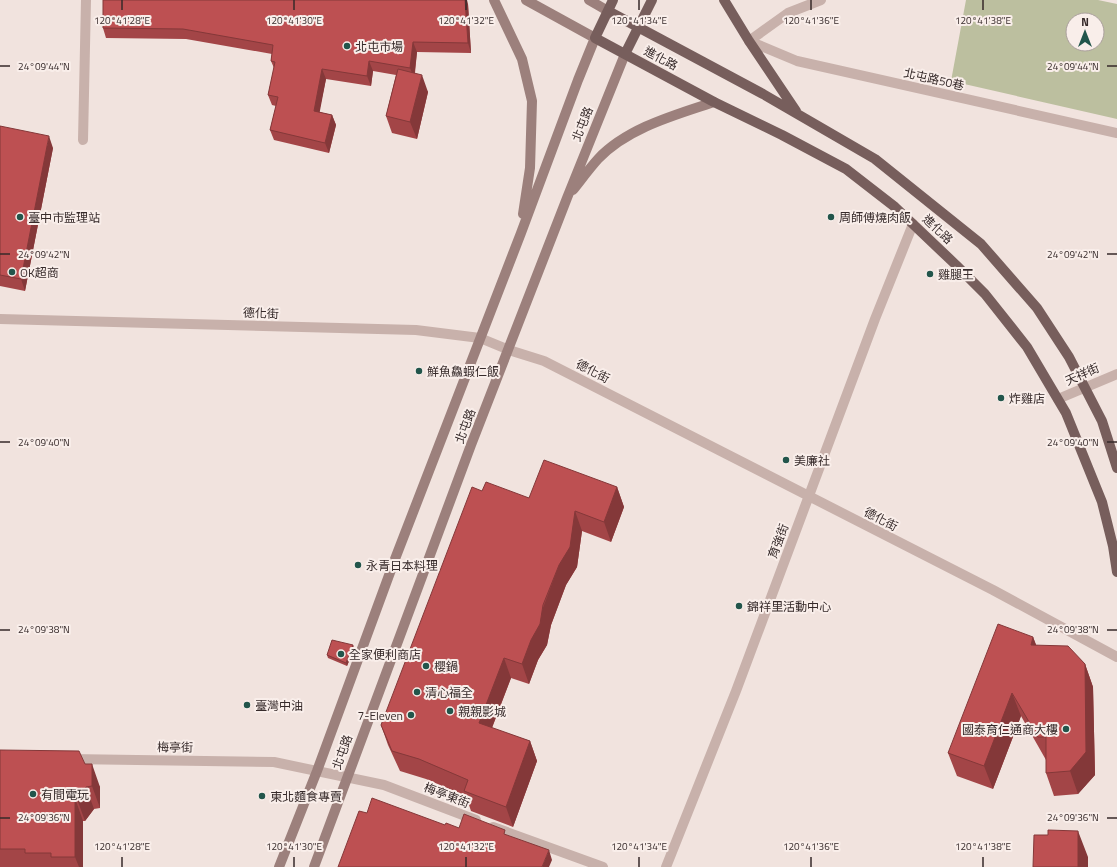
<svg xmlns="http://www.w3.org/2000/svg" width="1117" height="867" viewBox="0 0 1117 867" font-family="'Titillium Web','Noto Sans TC',sans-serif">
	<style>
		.park { fill: #bcbf9f; fill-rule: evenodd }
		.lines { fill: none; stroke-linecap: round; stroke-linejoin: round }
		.street { stroke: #c8b1ab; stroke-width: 10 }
		.secondary { stroke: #9c807c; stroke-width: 10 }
		.primary { stroke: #775e5c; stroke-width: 10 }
		.wall { fill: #a34547 }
		.shaded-wall { fill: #843839 }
		.building { fill: #bd5052; stroke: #843839 }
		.ticks { fill: none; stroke: #362a2a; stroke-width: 1.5 }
		.poi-dot { fill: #22554b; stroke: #f9eeea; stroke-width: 1.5 }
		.labels { text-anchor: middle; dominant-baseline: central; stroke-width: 4; stroke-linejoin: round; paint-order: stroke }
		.poi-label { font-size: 12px; fill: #362a2a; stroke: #f9eeea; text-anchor: start }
		.street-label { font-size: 12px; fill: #362a2a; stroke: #f9eeea }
		.ticks-label { font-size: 10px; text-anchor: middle; fill: #362a2a; stroke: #f9eeea; stroke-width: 4; stroke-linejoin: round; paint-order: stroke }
	</style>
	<rect width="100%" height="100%" fill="#f1e3de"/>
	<path class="park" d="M 966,0 L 1098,0 L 1117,4 L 1117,119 L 951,81 ZM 1073,20 L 1097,20 L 1097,44 L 1073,44 Z"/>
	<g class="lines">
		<path class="street" d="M 749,41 L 797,61 L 1117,133
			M 749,41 L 788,13 L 821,0
			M 83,140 L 86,0
			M 0,319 L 416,330 L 480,338 L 509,350 L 544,361 L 993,590 L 1117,657
			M 1058,399 L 1117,374
			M 69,759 L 274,762 L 384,785 L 476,820
			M 493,827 L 603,867
			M 666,867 L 736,691 L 875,319 L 913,224"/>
		<path class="secondary" d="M 494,0 L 522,59 L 532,101 L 530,168 L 523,214
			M 589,0 L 608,11
			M 573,190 C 581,180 589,169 598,159 C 627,128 675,115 714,102
			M 279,867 L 317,771 L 395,559 L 521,233 L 578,80 L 595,38 L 526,0
			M 314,867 L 471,445 L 567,198 L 625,54"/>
		<path class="primary" d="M 613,0 L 595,38 L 714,102 L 782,135 L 846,169 L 895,207 L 956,265 L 985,294 L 1027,347 L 1066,413 L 1102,502 L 1113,546 L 1117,572
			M 724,0 L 749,41 L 796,111
			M 608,11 L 763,94 L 875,159 L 981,244 L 1037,308 L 1069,357 L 1102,421 L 1117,468
			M 625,54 L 652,0"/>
	</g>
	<path class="wall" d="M 468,4 L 471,53 L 417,52 L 415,73 L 428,92 L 417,139 L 392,133 L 386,116 L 396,75 L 373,71 L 371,86 L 326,79 L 319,112 L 332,115 L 336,125 L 329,153 L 274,140 L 270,130 L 276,106 L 272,105 L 268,95 L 274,68 L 271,61 L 272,54 L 186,39 L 106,38 L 103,28 Z
		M 0,126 L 53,148 L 25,291 L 0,286 Z
		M 617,487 L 624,507 L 611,542 L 582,531 L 577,567 L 566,585 L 551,625 L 547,645 L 538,660 L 529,684 L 511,678 L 492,728 L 530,741 L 537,761 L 513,827 L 471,811 L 466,796 L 426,779 L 400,771 L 388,745 L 381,725 L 482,491 L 529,498 Z
		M 1033,637 L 1036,645 L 1085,664 L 1093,687 L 1095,775 L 1078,794 L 1054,796 L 1046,773 L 1046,760 L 1021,716 L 993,789 L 957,776 L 948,753 Z
		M 353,645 L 354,649 L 347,666 L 328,658 L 327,655 Z
		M 0,750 L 85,764 L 100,787 L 100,808 L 94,809 L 85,821 L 83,821 L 83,867 L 0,867 Z"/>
	<path class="shaded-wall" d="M 465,0 L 467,0 L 468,4 L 471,53 L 468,43 Z
		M 413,42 L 417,52 L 414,78 L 410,68 Z
		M 369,61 L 373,71 L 371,86 L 367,76 Z
		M 322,69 L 326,79 L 318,121 L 314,111 Z
		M 422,75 L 428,92 L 417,139 L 410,122 Z
		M 332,115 L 336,125 L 329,153 L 325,143 Z
		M 49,136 L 53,148 L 25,291 L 21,279 Z
		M 617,487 L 624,507 L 611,542 L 604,522 Z
		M 575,511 L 582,531 L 577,567 L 566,585 L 551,625 L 547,645 L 538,660 L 529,684 L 522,664 L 559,565 Z
		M 1033,637 L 1042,660 L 1031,645 Z
		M 353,645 L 354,649 L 347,666 L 346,663 Z
		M 504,658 L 511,678 L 486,743 L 479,723 Z
		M 1085,664 L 1093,687 L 1095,775 L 1078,794 L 1070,771 Z
		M 1012,693 L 1021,716 L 993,789 L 984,766 Z
		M 530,741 L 537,761 L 513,827 L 506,807 Z
		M 92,764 L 100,787 L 100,808 L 92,786 Z
		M 86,787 L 94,809 L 85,821 L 77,799 Z
		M 75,798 L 83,821 L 83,867 L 79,867 L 75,857 Z
		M 1078,831 L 1088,857 L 1088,867 L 1078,867 Z
		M 549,850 L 552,860 L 549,867 L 542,867 Z"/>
	<path class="building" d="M 103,0 L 465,0 L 468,43 L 413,42 L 410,68 L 369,61 L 367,76 L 322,69 L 314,111 L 332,115 L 325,143 L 270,130 L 278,97 L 268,95 L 275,62 L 271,61 L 273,45 L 183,29 L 103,28 Z
		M 398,69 L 422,75 L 410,122 L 386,116 Z
		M 0,126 L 49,136 L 21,279 L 0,275 Z
		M 544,460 L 617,487 L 604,522 L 575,511 L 570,547 L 559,565 L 543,605 L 540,624 L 531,640 L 522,664 L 504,658 L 479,723 L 530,741 L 506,807 L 464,791 L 468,780 L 419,759 L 392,751 L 381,725 L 472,487 L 482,491 L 486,482 L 529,498 Z
		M 998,624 L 1033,637 L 1031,645 L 1068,646 L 1085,664 L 1086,752 L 1070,771 L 1046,773 L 1046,737 L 1038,737 L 1012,693 L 984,766 L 948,753 Z
		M 332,640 L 353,645 L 346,663 L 327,655 Z
		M 0,750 L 79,751 L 85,764 L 92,764 L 92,786 L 86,787 L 77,799 L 75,798 L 75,857 L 51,857 L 51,853 L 25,853 L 25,849 L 0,849 Z
		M 372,798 L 445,825 L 446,823 L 459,828 L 464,814 L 505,830 L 504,834 L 549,850 L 542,867 L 338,867 L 359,811 L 367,813 Z
		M 1048,830 L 1078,831 L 1078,867 L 1033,867 L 1034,835 L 1048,835 Z"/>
	<path class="ticks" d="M 122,0 L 122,10M 294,0 L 294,10M 466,0 L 466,10M 639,0 L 639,10M 811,0 L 811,10M 983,0 L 983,10M 0,66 L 10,66M 1107,66 L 1117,66M 0,254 L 10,254M 1107,254 L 1117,254M 0,442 L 10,442M 1107,442 L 1117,442M 0,630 L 10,630M 1107,630 L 1117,630M 0,818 L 10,818M 1107,818 L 1117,818M 122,857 L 122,867M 294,857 L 294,867M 466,857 L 466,867M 639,857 L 639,867M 811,857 L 811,867M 983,857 L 983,867"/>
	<g class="poi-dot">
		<circle cx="347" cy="46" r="4"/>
		<circle cx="20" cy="217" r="4"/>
		<circle cx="831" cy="217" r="4"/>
		<circle cx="12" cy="272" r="4"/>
		<circle cx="930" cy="274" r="4"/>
		<circle cx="419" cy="371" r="4"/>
		<circle cx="1001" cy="398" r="4"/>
		<circle cx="786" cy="460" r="4"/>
		<circle cx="358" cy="565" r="4"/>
		<circle cx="739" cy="606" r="4"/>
		<circle cx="341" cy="654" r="4"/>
		<circle cx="426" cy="666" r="4"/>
		<circle cx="417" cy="692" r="4"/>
		<circle cx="247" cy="705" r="4"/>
		<circle cx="450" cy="711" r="4"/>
		<circle cx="411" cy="715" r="4"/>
		<circle cx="1066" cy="729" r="4"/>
		<circle cx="33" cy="794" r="4"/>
		<circle cx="262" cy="796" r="4"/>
	</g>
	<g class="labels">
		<g class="poi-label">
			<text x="355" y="46">北屯市場</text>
			<text x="28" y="217">臺中市監理站</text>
			<text x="839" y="217">周師傅燒肉飯</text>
			<text x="20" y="272">OK超商</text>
			<text x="938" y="274">雞腿王</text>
			<text x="427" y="371">鮮魚鱻蝦仁飯</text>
			<text x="1009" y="398">炸雞店</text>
			<text x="794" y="460">美廉社</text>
			<text x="366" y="565">永青日本料理</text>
			<text x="747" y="606">錦祥里活動中心</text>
			<text x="349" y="654">全家便利商店</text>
			<text x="434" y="666">櫻鍋</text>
			<text x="425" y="692">清心福全</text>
			<text x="255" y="705">臺灣中油</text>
			<text x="458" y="711">親親影城</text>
			<text x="403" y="715" text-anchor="end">7-Eleven</text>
			<text x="1058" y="729" text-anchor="end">國泰育仁通商大樓</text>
			<text x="41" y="794">有間電玩</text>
			<text x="270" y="796">東北麵食專賣</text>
		</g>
		<g class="street-label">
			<text transform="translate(661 58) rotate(28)">進化路</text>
			<text transform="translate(934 79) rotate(13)">北屯路50巷</text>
			<text transform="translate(582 124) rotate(-68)">北屯路</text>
			<text transform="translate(938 229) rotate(43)">進化路</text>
			<text transform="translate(261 313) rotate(2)">德化街</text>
			<text transform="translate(593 371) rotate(27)">德化街</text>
			<text transform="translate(1082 374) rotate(-24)">天祥街</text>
			<text transform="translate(465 426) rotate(-69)">北屯路</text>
			<text transform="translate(881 519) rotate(27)">德化街</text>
			<text transform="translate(778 541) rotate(-69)">育強街</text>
			<text transform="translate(175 747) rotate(1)">梅亭街</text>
			<text transform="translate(342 752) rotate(-70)">北屯路</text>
			<text transform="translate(447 795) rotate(21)">梅亭東街</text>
		</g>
	</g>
	<g class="ticks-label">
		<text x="122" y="24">120°41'28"E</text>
		<text x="294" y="24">120°41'30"E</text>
		<text x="466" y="24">120°41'32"E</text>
		<text x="639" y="24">120°41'34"E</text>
		<text x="811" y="24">120°41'36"E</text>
		<text x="983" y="24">120°41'38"E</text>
		<text x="44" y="70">24°09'44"N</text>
		<text x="1073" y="70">24°09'44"N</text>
		<text x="44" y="258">24°09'42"N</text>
		<text x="1073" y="258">24°09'42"N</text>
		<text x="44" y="446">24°09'40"N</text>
		<text x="1073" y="446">24°09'40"N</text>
		<text x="44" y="633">24°09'38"N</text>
		<text x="1073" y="633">24°09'38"N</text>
		<text x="44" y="821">24°09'36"N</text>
		<text x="1073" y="821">24°09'36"N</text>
		<text x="122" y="850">120°41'28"E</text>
		<text x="294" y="850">120°41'30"E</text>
		<text x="466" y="850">120°41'32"E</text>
		<text x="639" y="850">120°41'34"E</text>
		<text x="811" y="850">120°41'36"E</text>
		<text x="983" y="850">120°41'38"E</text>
	</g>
	<g transform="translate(1085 32)"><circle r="19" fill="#f9eeea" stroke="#aba09d"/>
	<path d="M0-3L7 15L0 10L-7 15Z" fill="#22554b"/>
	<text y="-6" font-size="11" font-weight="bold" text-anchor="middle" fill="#362a2a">N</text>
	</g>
</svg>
